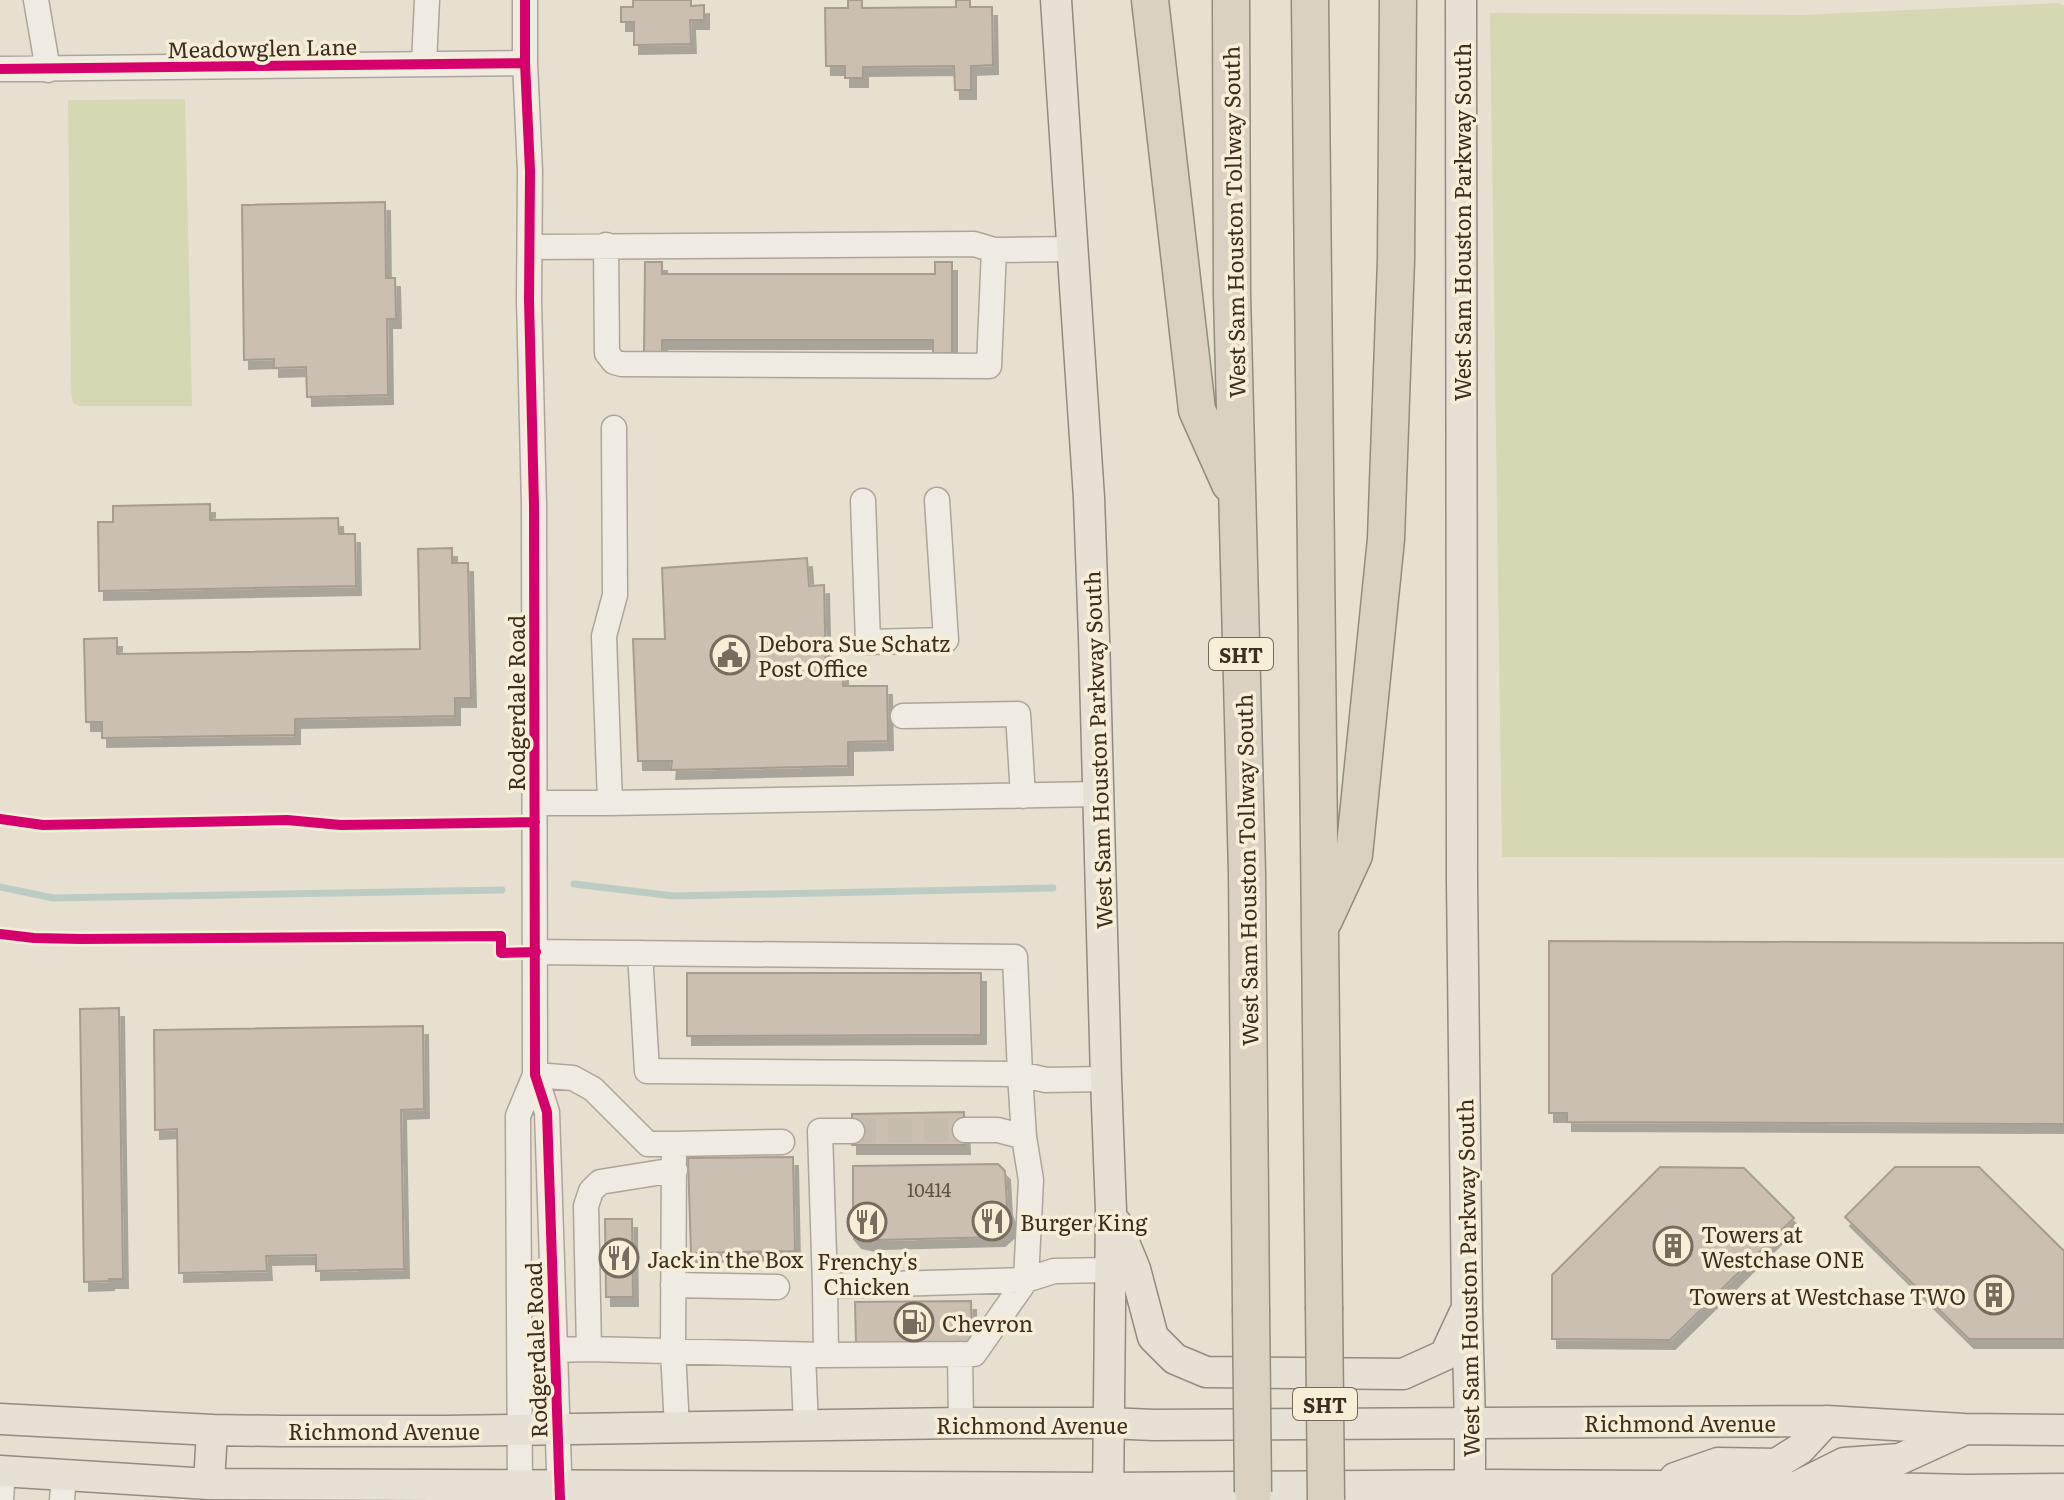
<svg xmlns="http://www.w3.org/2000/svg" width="2064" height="1500" viewBox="0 0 2064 1500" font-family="Literata,serif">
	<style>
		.green { fill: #d6d7b3 }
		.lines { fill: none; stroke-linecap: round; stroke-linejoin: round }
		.stream { stroke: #bcccc2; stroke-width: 7 }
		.building { fill: #cbbfb2; stroke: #a89c90; stroke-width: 2; filter: url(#shadow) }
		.minor-tunnel { stroke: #c5bcae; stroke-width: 24; stroke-dasharray: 24 12; stroke-linecap: butt }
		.minor-casing { stroke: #ada599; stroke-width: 27 }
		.major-casing { stroke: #928b80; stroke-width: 33 }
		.highway-casing { stroke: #928b80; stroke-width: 39 }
		.minor { stroke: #efebe3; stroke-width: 24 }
		.major { stroke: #e6e1d4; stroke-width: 30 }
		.highway { stroke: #dad1c2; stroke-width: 36 }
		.highway-bridge-casing { stroke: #928b80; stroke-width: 39; stroke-linecap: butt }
		.highway-bridge { stroke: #dad1c2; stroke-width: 36 }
		.cycleway-casing { stroke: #f7eed8; stroke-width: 15 }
		.cycleway { stroke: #d6006c; stroke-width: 10 }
		.labels { text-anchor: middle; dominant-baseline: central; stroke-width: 7; stroke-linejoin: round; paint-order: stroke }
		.number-label { font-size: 18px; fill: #605244 }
		.shield { fill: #f7eed8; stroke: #756857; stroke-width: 2 }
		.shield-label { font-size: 20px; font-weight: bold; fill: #3d2e20 }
		.street-label { font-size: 22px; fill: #3d2e20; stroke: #f7eed8 }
		.poi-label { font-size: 22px; fill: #3d2e20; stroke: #f7eed8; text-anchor: start }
	</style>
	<defs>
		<filter id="shadow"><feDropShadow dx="5" dy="9" stdDeviation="0" flood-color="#0004"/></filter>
	</defs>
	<rect width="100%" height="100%" fill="#e7e0d1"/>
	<path class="green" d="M 2059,3 L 2064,6 L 2064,858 L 1502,857 L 1490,13 L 1802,15 Z
		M 185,99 L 192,406 L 79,406 L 73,403 L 71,392 L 68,100 Z"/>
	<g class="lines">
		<path class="stream" d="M 574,884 L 674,896 L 1053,888
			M 0,887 L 53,898 L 502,890"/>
	</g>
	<path class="building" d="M 633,0 L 691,0 L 691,6 L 704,5 L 704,20 L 690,20 L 691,44 L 634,45 L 634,22 L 621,22 L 621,7 L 633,7 Z
		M 848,0 L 862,0 L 862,8 L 956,7 L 956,0 L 970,0 L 970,7 L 992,7 L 993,65 L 971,66 L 971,90 L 955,90 L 954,66 L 863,67 L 863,78 L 845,78 L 845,66 L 826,66 L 825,8 L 848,8 Z
		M 385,202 L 386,278 L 395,278 L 396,319 L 387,319 L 388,395 L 307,397 L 306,367 L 274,368 L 274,359 L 244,360 L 242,205 Z
		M 645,262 L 662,262 L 662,274 L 935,274 L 935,262 L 952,262 L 952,353 L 933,353 L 933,340 L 662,340 L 662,352 L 644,352 Z
		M 210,504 L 210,520 L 338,518 L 339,534 L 355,534 L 356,586 L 99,591 L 98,522 L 113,522 L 113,506 Z
		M 452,548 L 452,563 L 468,563 L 471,698 L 455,698 L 455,716 L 295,719 L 295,735 L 102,738 L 102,722 L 86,722 L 84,639 L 117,638 L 117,654 L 420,649 L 418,549 Z
		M 807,558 L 809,586 L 824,585 L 826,671 L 843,671 L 843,686 L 887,686 L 888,741 L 848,742 L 848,766 L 671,770 L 672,761 L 638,761 L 633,639 L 665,639 L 662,568 Z
		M 1549,941 L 2064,943 L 2064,1124 L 1567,1122 L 1567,1113 L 1549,1113 Z
		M 687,973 L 981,973 L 981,1035 L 687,1036 Z
		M 119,1008 L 123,1279 L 109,1279 L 109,1281 L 84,1282 L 80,1009 Z
		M 423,1026 L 424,1109 L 401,1110 L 404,1269 L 316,1271 L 316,1255 L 266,1256 L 267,1271 L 179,1273 L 177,1129 L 155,1130 L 154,1030 Z
		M 964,1112 L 965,1145 L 852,1145 L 852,1114 Z
		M 793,1157 L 795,1251 L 691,1253 L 688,1158 Z
		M 998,1164 L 1005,1171 L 1007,1206 L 1011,1217 L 1009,1229 L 1000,1237 L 877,1240 L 870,1242 L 857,1239 L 849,1230 L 849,1217 L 853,1209 L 853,1166 Z
		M 1660,1167 L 1744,1168 L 1794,1218 L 1670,1340 L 1552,1339 L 1552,1275 Z
		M 1895,1167 L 1979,1167 L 2064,1251 L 2064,1339 L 1969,1339 L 1845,1217 Z
		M 605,1219 L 632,1219 L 633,1297 L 606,1297 Z
		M 971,1301 L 972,1342 L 856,1344 L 855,1302 Z"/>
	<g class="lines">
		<path class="minor-tunnel" d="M 852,1131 L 965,1130"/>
		<defs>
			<path id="minor" d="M 36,0 L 48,70
				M 525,0 L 525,63 L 530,171 L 529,300 L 534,506 L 535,1075 L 547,1112 L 560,1500
				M 424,64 L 427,0
				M 0,69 L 525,63
				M 606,245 L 607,353 L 614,362 L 622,364 L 989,366 L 994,250
				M 530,247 L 974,244 L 994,250 L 1072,249
				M 614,428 L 615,595 L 604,636 L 610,803 L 1099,794
				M 863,501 L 868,642 L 946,640 L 937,500
				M 903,716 L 1018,714 L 1023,796
				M 535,803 L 610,803
				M 536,952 L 1015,957 L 1020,1074 L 1046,1080 L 1106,1079
				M 535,1075 L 573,1078 L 593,1089 L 648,1144 L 674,1144 L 673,1351 L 677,1428
				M 965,1130 L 998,1130 L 1024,1137
				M 674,1144 L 782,1142
				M 673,1285 L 777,1287
				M 825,1286 L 820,1131 L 852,1131
				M 589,1349 L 586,1206 L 591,1191 L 600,1182 L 675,1170
				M 555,1350 L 589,1349 L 826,1355 L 974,1354 L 1026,1280 L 1031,1180 L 1024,1137 L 1020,1074 L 647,1071 L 640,953
				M 960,1354 L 961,1423
				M 803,1355 L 806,1426
				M 826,1355 L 825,1286 L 1026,1280 L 1054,1271 L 1111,1270
				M 1,1500 L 3,1471
				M 62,1500 L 64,1475
				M 520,1500 L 518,1116 L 535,1075"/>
			<path id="major" d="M 1056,0 L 1089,498 L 1094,637 L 1106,1079 L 1111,1211 L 1108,1500
				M 1461,0 L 1462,882 L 1467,1308 L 1470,1423 L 1470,1500
				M 1116,1223 L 1135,1269 L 1153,1337 L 1175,1359 L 1206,1372 L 1403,1374 L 1445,1355 L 1464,1314
				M 0,1419 L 212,1430 L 281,1431 L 447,1431 L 961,1423 L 1108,1423 L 1154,1425 L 1826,1421 L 1964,1429 L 2064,1430
				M 0,1471 L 209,1484 L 1108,1488 L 1497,1485 L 1839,1487 L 1967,1490 L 2064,1489
				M 1675,1478 L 1718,1463 L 1776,1464 L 1800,1449 L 1826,1421
				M 209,1484 L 212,1430
				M 1802,1484 L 1844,1463 L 1900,1459 L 1959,1432"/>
			<path id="highway" d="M 1150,0 L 1197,410 L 1230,484
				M 1231,0 L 1232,294 L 1247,873 L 1251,1309
				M 1310,0 L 1324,1307
				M 1324,920 L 1354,855 L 1386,539 L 1396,260 L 1398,0"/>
		</defs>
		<use href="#minor" class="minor-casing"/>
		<use href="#major" class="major-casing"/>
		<use href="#highway" class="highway-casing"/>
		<use href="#minor" class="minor"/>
		<use href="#major" class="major"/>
		<use href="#highway" class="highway"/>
		<defs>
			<path id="highway-bridge" d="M 1324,1307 L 1326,1500
				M 1251,1309 L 1253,1492"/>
		</defs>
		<use href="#highway-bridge" class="highway-bridge-casing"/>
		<use href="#highway-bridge" class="highway-bridge"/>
		<defs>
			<path id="cycleway" d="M 525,0 L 525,63 L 530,171 L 529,300 L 534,506 L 535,1075 L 547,1112 L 560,1500
				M 0,69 L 525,63
				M 0,819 L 43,825 L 287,820 L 341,825 L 535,822
				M 0,934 L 34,938 L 81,939 L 501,936 L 501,953 L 536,952"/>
		</defs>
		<use href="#cycleway" class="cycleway-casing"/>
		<use href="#cycleway" class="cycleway"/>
	</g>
	<defs>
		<symbol id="civic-ring" viewBox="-11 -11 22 22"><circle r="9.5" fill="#f7eed8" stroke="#786c5e" stroke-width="1.5"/><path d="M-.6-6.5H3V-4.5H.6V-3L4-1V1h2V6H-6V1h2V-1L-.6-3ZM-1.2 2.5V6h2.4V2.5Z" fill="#786c5e"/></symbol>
		<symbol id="restaurant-ring" viewBox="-11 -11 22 22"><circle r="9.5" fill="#f7eed8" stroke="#786c5e" stroke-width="1.5"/><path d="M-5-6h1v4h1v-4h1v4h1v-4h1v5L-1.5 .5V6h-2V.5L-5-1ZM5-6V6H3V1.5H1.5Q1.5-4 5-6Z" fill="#786c5e"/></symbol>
		<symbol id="building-ring" viewBox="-11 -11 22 22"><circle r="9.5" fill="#f7eed8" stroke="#786c5e" stroke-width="1.5"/><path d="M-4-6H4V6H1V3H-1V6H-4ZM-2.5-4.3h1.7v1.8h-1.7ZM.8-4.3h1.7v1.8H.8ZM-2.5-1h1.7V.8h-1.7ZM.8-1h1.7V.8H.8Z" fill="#786c5e"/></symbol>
		<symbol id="fuel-ring" viewBox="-11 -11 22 22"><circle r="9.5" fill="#f7eed8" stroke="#786c5e" stroke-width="1.5"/><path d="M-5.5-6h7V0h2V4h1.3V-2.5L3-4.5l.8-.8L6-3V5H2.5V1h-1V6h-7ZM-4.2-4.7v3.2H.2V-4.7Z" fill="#786c5e"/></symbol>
	</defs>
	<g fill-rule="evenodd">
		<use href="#civic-ring" x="708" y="633" width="44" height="44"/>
		<use href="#restaurant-ring" x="970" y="1199" width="44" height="44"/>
		<use href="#restaurant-ring" x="845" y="1200" width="44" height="44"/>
		<use href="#building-ring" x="1651" y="1224" width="44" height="44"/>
		<use href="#restaurant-ring" x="597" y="1236" width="44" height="44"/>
		<use href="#building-ring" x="1972" y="1273" width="44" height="44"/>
		<use href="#fuel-ring" x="892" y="1300" width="44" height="44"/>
	</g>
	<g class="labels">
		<g class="number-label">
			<text x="929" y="1189">10414</text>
		</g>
		<g class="shield">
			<rect x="1209" y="638" width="64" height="32" rx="6"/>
			<rect x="1293" y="1388" width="64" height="32" rx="6"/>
		</g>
		<g class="shield-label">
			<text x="1241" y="654">SHT</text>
			<text x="1325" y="1404">SHT</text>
		</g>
		<g class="street-label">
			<text transform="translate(262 47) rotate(-1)">Meadowglen Lane</text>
			<text transform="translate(1233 222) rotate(-91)">West Sam Houston Tollway South</text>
			<text transform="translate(1461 222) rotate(-90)">West Sam Houston Parkway South</text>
			<text transform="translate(515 703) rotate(-90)">Rodgerdale Road</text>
			<text transform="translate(1097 750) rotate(-92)">West Sam Houston Parkway South</text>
			<text transform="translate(1246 870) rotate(-91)">West Sam Houston Tollway South</text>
			<text transform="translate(1467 1278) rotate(-91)">West Sam Houston Parkway South</text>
			<text transform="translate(535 1350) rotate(-92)">Rodgerdale Road</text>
			<text x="1680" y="1422">Richmond Avenue</text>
			<text x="1032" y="1424">Richmond Avenue</text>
			<text x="384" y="1430">Richmond Avenue</text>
		</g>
		<g class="poi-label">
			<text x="758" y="642">Debora Sue Schatz<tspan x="758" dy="25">Post Office</tspan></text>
			<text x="1020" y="1221">Burger King</text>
			<text x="1701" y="1233">Towers at<tspan x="1701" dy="25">Westchase ONE</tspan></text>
			<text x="647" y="1258">Jack in the Box</text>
			<text x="867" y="1260" text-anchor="middle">Frenchy's<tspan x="867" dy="25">Chicken</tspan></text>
			<text x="1966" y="1295" text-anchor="end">Towers at Westchase TWO</text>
			<text x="942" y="1322">Chevron</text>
		</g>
	</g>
</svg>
